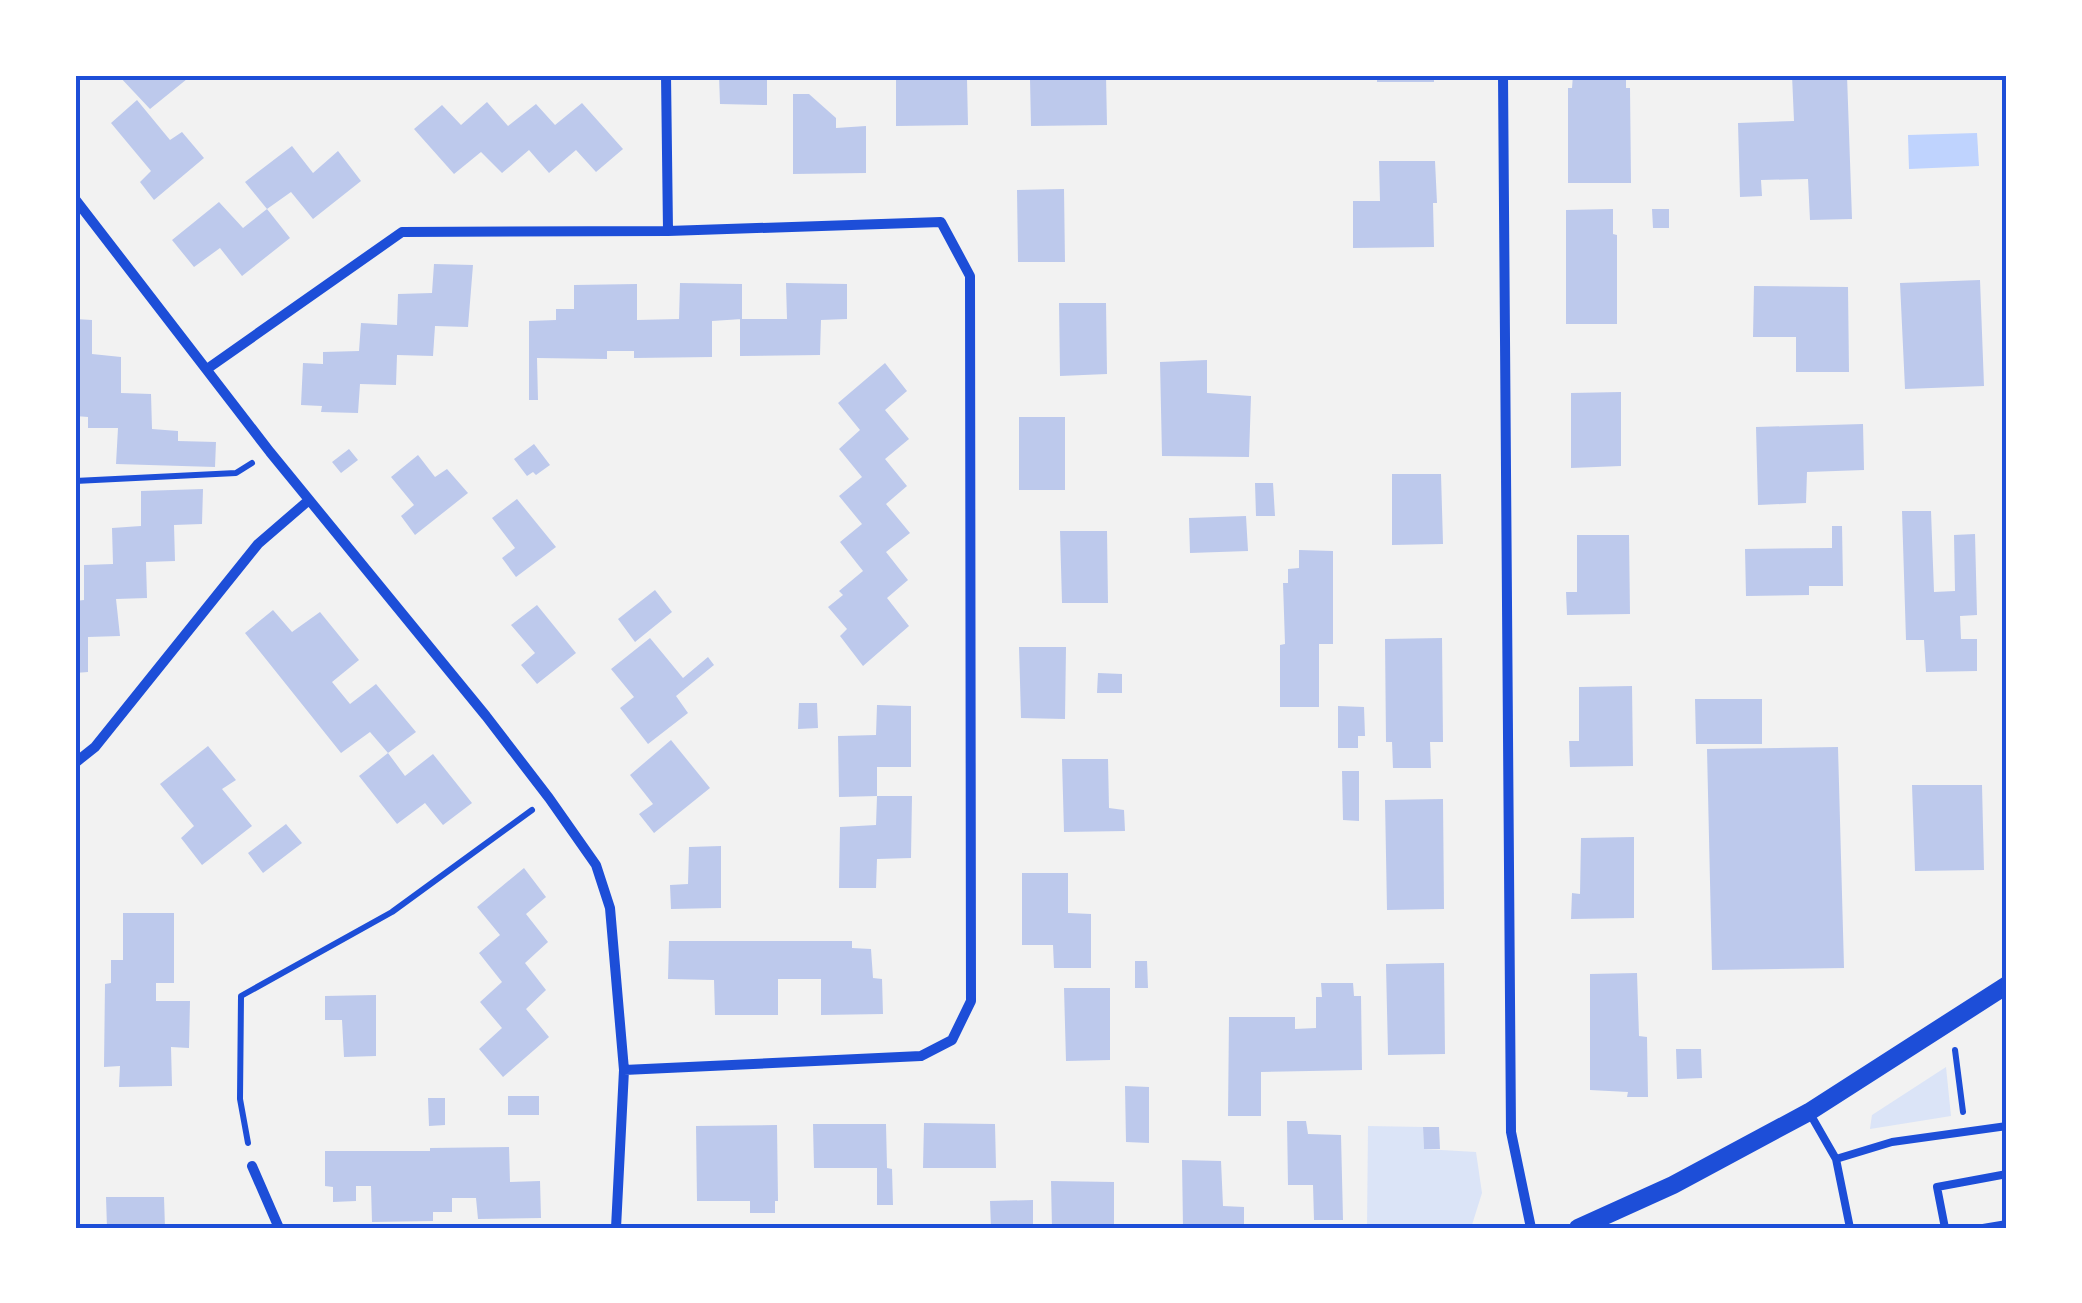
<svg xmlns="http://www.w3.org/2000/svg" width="2082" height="1303" viewBox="0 0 2082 1303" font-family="'Golos Text',sans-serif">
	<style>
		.green { fill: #dbe4f7 }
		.water { fill: #bfd3fe }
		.building { fill: #bdc9ec }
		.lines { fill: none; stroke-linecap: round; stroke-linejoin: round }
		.path { stroke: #1d4ed8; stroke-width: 6 }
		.service { stroke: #1d4ed8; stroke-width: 8 }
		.minor { stroke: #1d4ed8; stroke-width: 10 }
		.tertiary { stroke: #1d4ed8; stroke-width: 18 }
		.neatline { fill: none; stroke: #1d4ed8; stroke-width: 4 }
	</style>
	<rect width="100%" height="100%" fill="#f2f2f2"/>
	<path class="green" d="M 1946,1067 L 1951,1116 L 1870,1129 L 1872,1115 Z
		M 1368,1126 L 1423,1127 L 1424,1149 L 1476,1152 L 1482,1193 L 1471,1228 L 1367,1228 Z"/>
	<path class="water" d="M 1977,133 L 1979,166 L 1909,169 L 1908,135 Z"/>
	<path class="building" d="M 118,75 L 183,75 L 187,79 L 150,109 Z
		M 719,75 L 767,75 L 767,105 L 720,104 Z
		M 1084,75 L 1106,75 L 1107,125 L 1031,126 L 1030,79 L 1084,78 Z
		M 1377,75 L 1434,75 L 1434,82 L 1377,82 Z
		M 1573,75 L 1626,75 L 1626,88 L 1630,88 L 1631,183 L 1568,183 L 1568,88 L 1572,88 Z
		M 1792,75 L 1847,75 L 1852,219 L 1810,220 L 1808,179 L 1761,180 L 1762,196 L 1740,197 L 1738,123 L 1794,121 Z
		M 967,79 L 968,125 L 896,126 L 896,80 Z
		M 793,94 L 809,94 L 836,118 L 836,128 L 866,126 L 866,173 L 793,174 Z
		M 137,100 L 170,140 L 182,132 L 204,158 L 154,200 L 140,182 L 151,171 L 111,123 Z
		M 487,102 L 508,126 L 536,104 L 555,125 L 582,103 L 623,149 L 596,172 L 576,150 L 549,173 L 529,150 L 502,173 L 481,152 L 454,174 L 414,129 L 442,105 L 461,125 Z
		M 292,146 L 313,173 L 338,151 L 361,181 L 313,219 L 291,192 L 267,209 L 290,238 L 242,276 L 220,248 L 194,267 L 172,240 L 219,202 L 243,228 L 267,209 L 245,182 Z
		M 1379,161 L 1435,161 L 1437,203 L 1433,203 L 1434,247 L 1353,248 L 1353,201 L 1380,201 Z
		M 1064,189 L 1065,262 L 1018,262 L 1017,190 Z
		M 1613,209 L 1613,234 L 1617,235 L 1617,324 L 1566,324 L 1566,210 Z
		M 1652,209 L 1669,209 L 1669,228 L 1653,228 Z
		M 434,264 L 473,265 L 468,327 L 435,326 L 433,356 L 397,355 L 396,385 L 360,384 L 358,413 L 321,412 L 322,406 L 301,405 L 303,363 L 323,364 L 323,352 L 359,351 L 361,323 L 397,325 L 398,294 L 432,293 Z
		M 1980,280 L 1984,386 L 1905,389 L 1900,283 Z
		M 680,283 L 742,284 L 742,319 L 712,321 L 712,357 L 634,358 L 634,351 L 607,351 L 607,359 L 537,358 L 538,400 L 529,400 L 529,321 L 556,320 L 556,309 L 574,309 L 574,285 L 637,284 L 637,320 L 679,319 Z
		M 786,283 L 847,284 L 847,319 L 821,320 L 820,355 L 740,356 L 740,319 L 787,319 Z
		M 1754,286 L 1848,287 L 1849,372 L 1796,372 L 1796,337 L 1753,337 Z
		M 1059,303 L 1106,303 L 1107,374 L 1060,376 Z
		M 75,319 L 92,320 L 92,354 L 121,357 L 121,393 L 151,394 L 152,429 L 178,431 L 178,441 L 216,442 L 215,467 L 116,464 L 118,428 L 88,428 L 88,417 L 75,416 Z
		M 1207,360 L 1207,393 L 1251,396 L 1249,457 L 1162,456 L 1160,362 Z
		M 885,363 L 907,391 L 885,410 L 909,439 L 885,459 L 907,486 L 886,504 L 910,533 L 886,552 L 908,580 L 887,598 L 909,626 L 863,666 L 840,636 L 847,629 L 828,607 L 843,595 L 839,591 L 863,571 L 840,542 L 862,524 L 839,496 L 862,477 L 839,449 L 860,430 L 838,403 Z
		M 1621,392 L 1621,466 L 1571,468 L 1571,393 Z
		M 1019,417 L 1065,417 L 1065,490 L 1019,490 Z
		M 1863,424 L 1864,470 L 1807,472 L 1806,503 L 1758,505 L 1756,427 Z
		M 534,444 L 550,465 L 536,475 L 533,472 L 527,476 L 514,459 Z
		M 349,449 L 358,460 L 341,473 L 332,462 Z
		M 418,455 L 435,477 L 447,469 L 468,493 L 415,535 L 401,516 L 414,505 L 391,477 Z
		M 1392,474 L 1441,474 L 1443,544 L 1392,545 Z
		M 1255,483 L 1273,483 L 1275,516 L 1256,516 Z
		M 203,489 L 202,524 L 174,525 L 175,561 L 146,562 L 147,598 L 116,599 L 120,636 L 88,637 L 88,672 L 75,673 L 75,601 L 84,600 L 84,565 L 113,564 L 112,528 L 141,526 L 141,491 Z
		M 517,499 L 556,547 L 516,577 L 502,558 L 515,548 L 492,518 Z
		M 1902,511 L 1931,511 L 1934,592 L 1955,591 L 1954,535 L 1975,534 L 1977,615 L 1960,616 L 1961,639 L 1977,639 L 1977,671 L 1926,672 L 1924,640 L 1906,640 Z
		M 1246,516 L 1248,551 L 1190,553 L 1189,518 Z
		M 1832,526 L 1842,526 L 1843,586 L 1809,586 L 1809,595 L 1746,596 L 1745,549 L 1832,548 Z
		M 1060,531 L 1107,531 L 1108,603 L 1062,603 Z
		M 1577,535 L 1629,535 L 1630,614 L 1567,615 L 1566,592 L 1577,592 Z
		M 1299,550 L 1333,551 L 1333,644 L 1319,644 L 1319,707 L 1280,707 L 1280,645 L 1285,644 L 1283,583 L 1288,583 L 1288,569 L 1299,568 Z
		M 655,590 L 672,612 L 635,642 L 618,619 Z
		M 537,605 L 576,653 L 537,684 L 521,665 L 535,653 L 511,625 Z
		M 273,610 L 292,632 L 320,612 L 359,660 L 332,682 L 350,704 L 376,684 L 416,732 L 388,753 L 370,732 L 341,753 L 245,633 Z
		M 650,638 L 683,678 L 708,657 L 714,665 L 676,696 L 688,713 L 648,744 L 620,708 L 634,697 L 611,669 Z
		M 1442,638 L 1443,742 L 1430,742 L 1431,768 L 1393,768 L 1392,742 L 1386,742 L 1385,639 Z
		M 1019,647 L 1066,647 L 1065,719 L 1021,718 Z
		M 1098,673 L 1122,674 L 1122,693 L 1097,693 Z
		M 1632,686 L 1633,766 L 1570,767 L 1569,741 L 1579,741 L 1579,687 Z
		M 1695,699 L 1762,699 L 1762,744 L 1696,744 Z
		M 799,703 L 817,703 L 818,728 L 798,729 Z
		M 877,705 L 911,706 L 911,767 L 877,767 L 877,796 L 839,797 L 838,736 L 876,735 Z
		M 1338,706 L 1364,707 L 1365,736 L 1358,736 L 1358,748 L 1338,748 Z
		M 671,740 L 710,788 L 654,833 L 639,814 L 653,804 L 630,775 Z
		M 208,746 L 236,780 L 222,789 L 252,826 L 202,865 L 181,838 L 194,826 L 160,784 Z
		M 1838,747 L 1844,968 L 1712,970 L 1707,749 Z
		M 388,753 L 405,776 L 433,754 L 472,803 L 443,825 L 425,803 L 397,824 L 359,776 Z
		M 1062,759 L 1108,759 L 1109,808 L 1124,810 L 1125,831 L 1064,832 Z
		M 1342,771 L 1359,771 L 1359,821 L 1343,820 Z
		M 1912,785 L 1982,785 L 1984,870 L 1915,871 Z
		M 877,796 L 912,796 L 911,858 L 877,859 L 876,888 L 839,888 L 840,827 L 876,825 Z
		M 1443,799 L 1444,909 L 1387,910 L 1385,800 Z
		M 286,824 L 302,843 L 263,873 L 248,853 Z
		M 1634,837 L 1634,918 L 1571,919 L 1572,893 L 1580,894 L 1581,838 Z
		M 721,846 L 721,908 L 671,909 L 670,885 L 688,884 L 689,847 Z
		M 524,868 L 546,897 L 526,914 L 548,942 L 525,963 L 546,990 L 526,1009 L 549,1037 L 503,1077 L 479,1049 L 502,1028 L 480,1002 L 502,982 L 479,953 L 500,935 L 477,907 Z
		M 1022,873 L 1068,873 L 1068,913 L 1091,914 L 1091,968 L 1054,968 L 1053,945 L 1022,945 Z
		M 123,913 L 174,913 L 174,983 L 156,983 L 156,1001 L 190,1001 L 189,1048 L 171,1047 L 172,1086 L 119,1087 L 120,1066 L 104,1067 L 105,984 L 111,983 L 111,960 L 123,960 Z
		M 669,941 L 852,941 L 852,948 L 871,949 L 873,978 L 882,979 L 883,1014 L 821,1015 L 821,979 L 778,979 L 778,1015 L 715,1015 L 714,980 L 668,979 Z
		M 1135,961 L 1147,961 L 1148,988 L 1135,988 Z
		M 1444,963 L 1445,1054 L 1388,1055 L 1386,964 Z
		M 1637,973 L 1639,1036 L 1647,1037 L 1648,1097 L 1627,1097 L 1628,1092 L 1590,1090 L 1590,974 Z
		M 1321,983 L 1353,983 L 1354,996 L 1361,996 L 1362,1070 L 1261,1072 L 1261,1116 L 1228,1116 L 1229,1017 L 1295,1017 L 1295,1029 L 1316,1028 L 1316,997 L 1322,997 Z
		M 1064,988 L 1110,988 L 1110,1060 L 1066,1061 Z
		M 376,995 L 376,1056 L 344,1057 L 342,1020 L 325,1020 L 325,996 Z
		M 1676,1049 L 1701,1049 L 1702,1078 L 1677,1079 Z
		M 1125,1086 L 1149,1087 L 1149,1143 L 1126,1142 Z
		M 508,1096 L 539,1096 L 539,1115 L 508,1115 Z
		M 428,1098 L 445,1098 L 445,1125 L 429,1126 Z
		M 1287,1121 L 1306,1121 L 1308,1134 L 1341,1135 L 1343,1220 L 1314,1220 L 1313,1185 L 1288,1185 Z
		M 924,1123 L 995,1124 L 996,1168 L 923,1168 Z
		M 813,1124 L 886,1124 L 887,1168 L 892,1169 L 893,1205 L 877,1205 L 877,1168 L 814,1168 Z
		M 777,1125 L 778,1201 L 775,1201 L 775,1213 L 750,1213 L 750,1201 L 697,1201 L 696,1126 Z
		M 1423,1127 L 1439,1127 L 1440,1149 L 1424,1149 Z
		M 509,1147 L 510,1182 L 540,1181 L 541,1218 L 478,1219 L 476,1198 L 452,1198 L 452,1212 L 433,1212 L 433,1221 L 372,1222 L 371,1186 L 356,1186 L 356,1201 L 333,1202 L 333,1187 L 325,1186 L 325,1151 L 430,1151 L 430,1148 Z
		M 1182,1160 L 1221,1161 L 1223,1206 L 1244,1207 L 1244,1228 L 1183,1228 Z
		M 1051,1181 L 1114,1182 L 1114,1228 L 1052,1228 Z
		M 106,1197 L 164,1197 L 165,1228 L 107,1228 Z
		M 1033,1200 L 1033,1228 L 991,1228 L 990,1201 Z"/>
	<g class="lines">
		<path class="path" d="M 75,481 L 236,473 L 252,463
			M 1955,1050 L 1963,1112
			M 248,1143 L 240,1099 L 241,996 L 392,912 L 532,810"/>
		<path class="service" d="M 1809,1112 L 1836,1159 L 1850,1228
			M 1836,1159 L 1892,1142 L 2007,1126
			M 1945,1228 L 1937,1187 L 2007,1174
			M 1983,1228 L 2007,1224"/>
		<path class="minor" d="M 666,75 L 668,231
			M 1503,75 L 1511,1132 L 1531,1228
			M 75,199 L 270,452 L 486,716 L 549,798 L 596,865 L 610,908 L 624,1070 L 616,1228
			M 207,369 L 402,232 L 668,231 L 941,222 L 970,276 L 971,1001 L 952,1040 L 921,1056 L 624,1070
			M 75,763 L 95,747 L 258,544 L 309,500
			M 252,1166 L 279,1228"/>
		<path class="tertiary" d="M 1578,1228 L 1673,1185 L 1809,1112 L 2007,985"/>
	</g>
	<rect width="2082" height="1303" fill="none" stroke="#ffffff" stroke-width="155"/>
	<rect x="78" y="78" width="1926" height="1148" class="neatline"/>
</svg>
